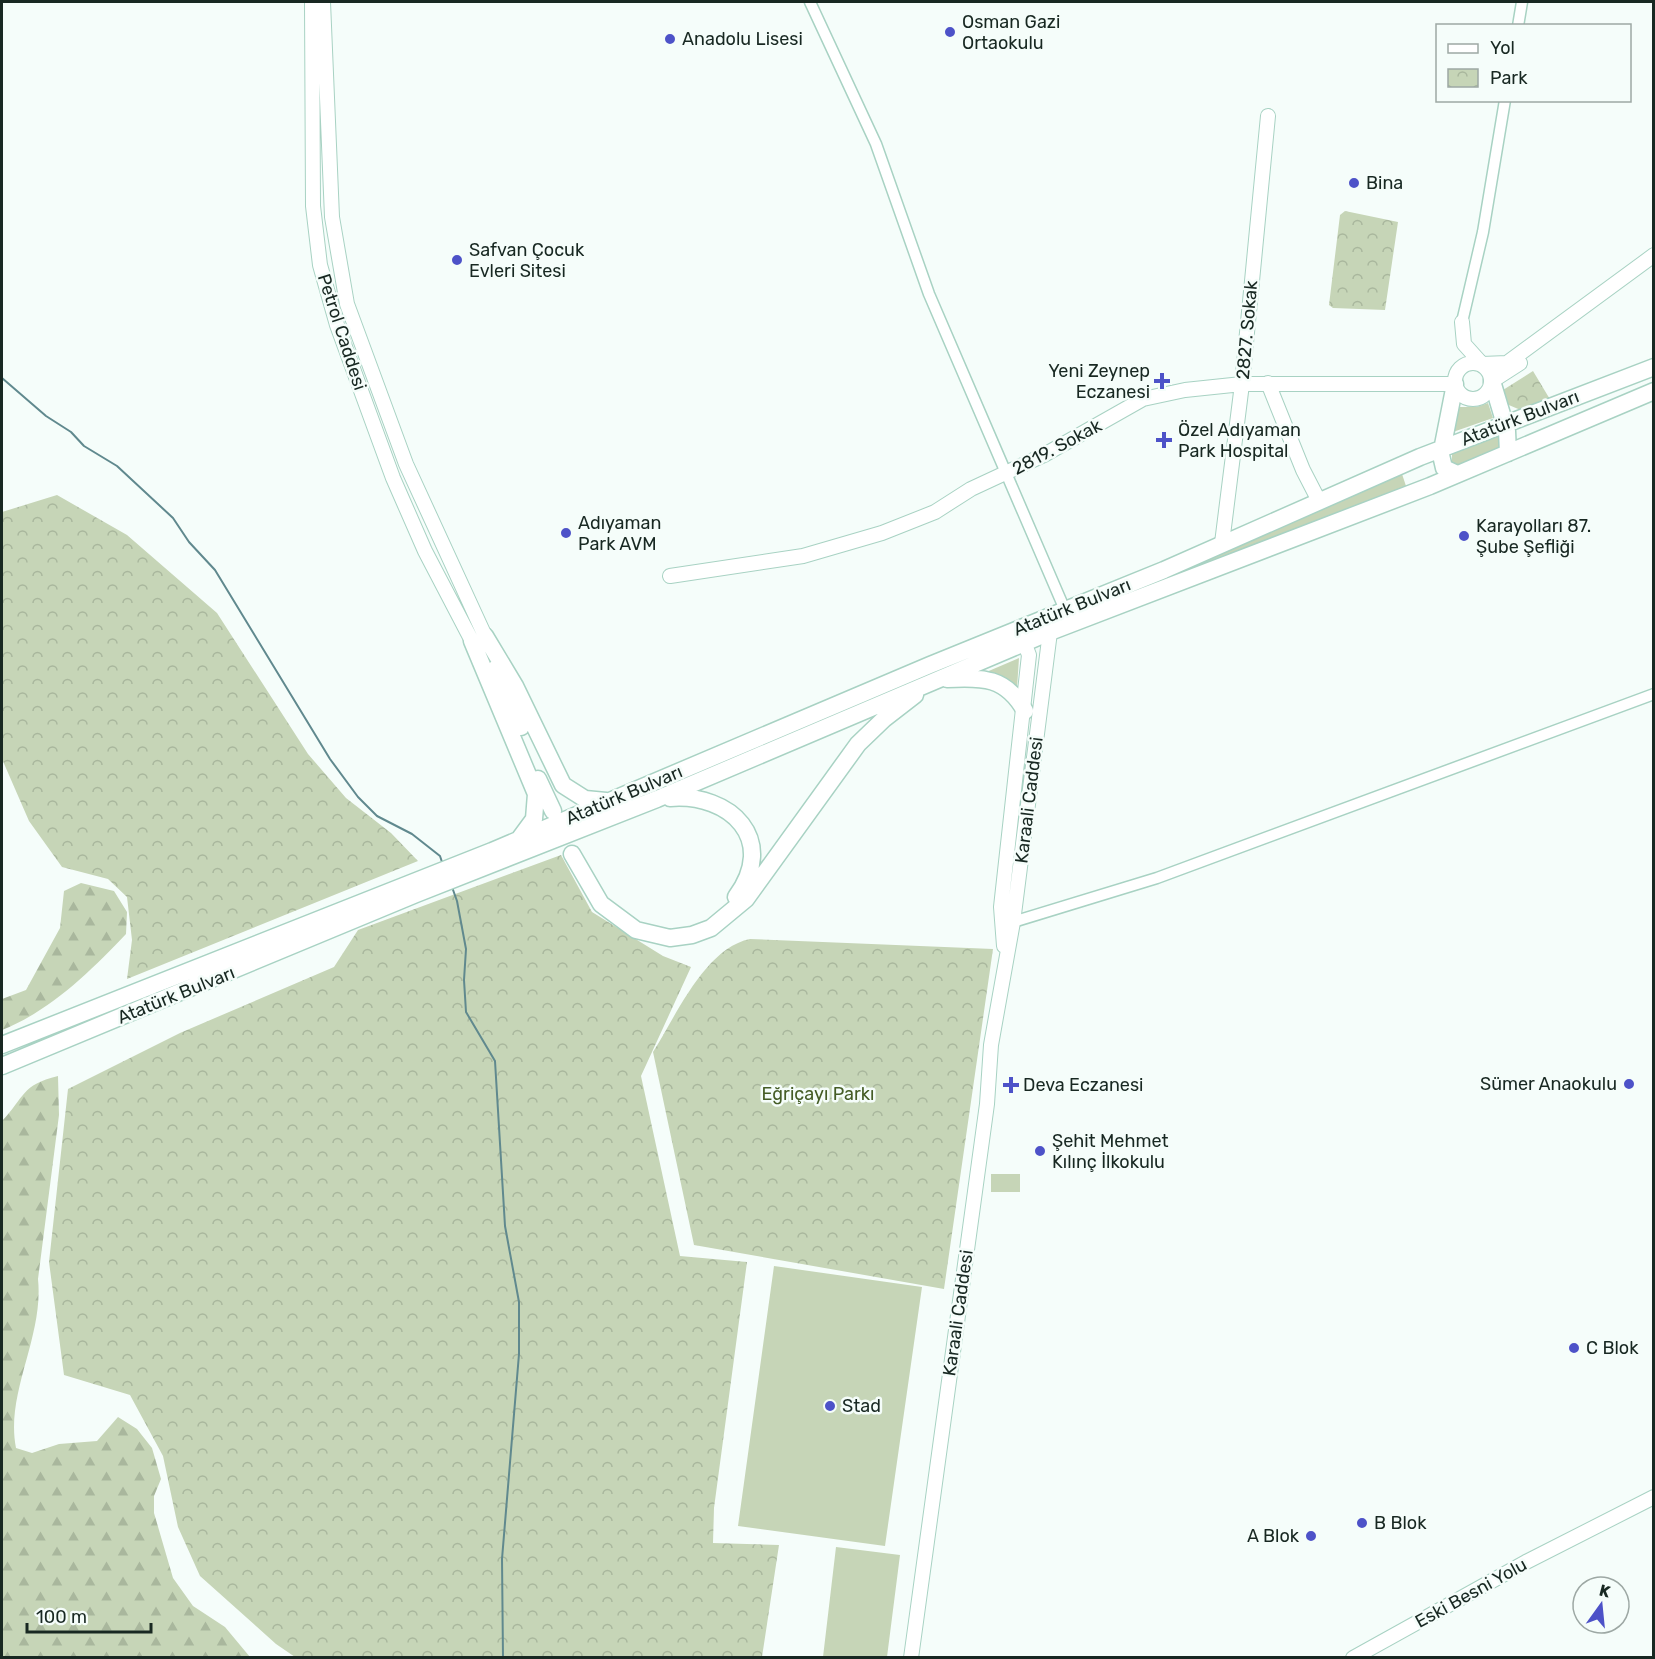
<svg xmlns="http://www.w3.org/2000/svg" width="1655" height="1659" viewBox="0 0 1655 1659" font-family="Rubik,sans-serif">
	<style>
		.green { fill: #c6d5b7 }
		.forest { fill: url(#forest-firs) }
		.park { fill: url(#park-crowns) }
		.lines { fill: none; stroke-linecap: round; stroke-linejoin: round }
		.stream { stroke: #60898e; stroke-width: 2 }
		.minor-casing { stroke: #a8d2c3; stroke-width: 13 }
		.major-casing { stroke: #a8d2c3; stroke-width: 16 }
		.highway-casing { stroke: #a8d2c3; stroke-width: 19 }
		.minor { stroke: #fff; stroke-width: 10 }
		.major { stroke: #fff; stroke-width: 14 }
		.highway { stroke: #fff; stroke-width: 16 }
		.poi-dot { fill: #4d52c8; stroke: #f5fdfa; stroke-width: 2 }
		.labels { text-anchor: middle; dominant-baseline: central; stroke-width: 5; stroke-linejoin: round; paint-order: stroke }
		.poi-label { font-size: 18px; fill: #182822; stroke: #f5fdfa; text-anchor: start }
		.street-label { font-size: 18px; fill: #182822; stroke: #f5fdfa }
		.park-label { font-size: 18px; fill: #455d26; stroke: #f5fdfa }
	</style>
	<defs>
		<pattern id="forest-firs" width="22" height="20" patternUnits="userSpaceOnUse" patternTransform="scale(1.5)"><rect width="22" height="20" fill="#c6d5b7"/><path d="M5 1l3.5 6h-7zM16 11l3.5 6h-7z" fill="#a9b79d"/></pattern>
		<pattern id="park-crowns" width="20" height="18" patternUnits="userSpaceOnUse" patternTransform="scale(1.5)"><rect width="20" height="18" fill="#c6d5b7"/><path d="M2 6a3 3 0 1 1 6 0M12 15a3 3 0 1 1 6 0" fill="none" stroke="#a9b79d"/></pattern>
	</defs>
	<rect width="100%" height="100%" fill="#f5fdfa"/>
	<path class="green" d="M 1488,403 L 1493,418 L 1453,432 L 1458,407 L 1477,407 Z
		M 1498,435 L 1500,449 L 1460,467 L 1452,463 L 1452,454 L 1455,451 Z
		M 1401,471 L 1407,489 L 852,709 L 851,706 Z
		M 1019,658 L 1017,688 L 984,673 Z
		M 991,1174 L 1020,1174 L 1020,1192 L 991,1192 Z
		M 774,1266 L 922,1287 L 885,1546 L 738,1526 Z
		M 836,1547 L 900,1555 L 887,1657 L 823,1657 Z"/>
	<path class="forest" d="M 81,883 L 114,891 L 127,912 L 126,934 C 91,971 50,1011 2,1030 L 2,999 L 26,990 L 60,928 L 64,891 Z
		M 58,1076 L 59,1115 L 38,1279 C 44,1337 5,1393 16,1448 L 32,1453 L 59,1444 L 97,1441 L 118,1417 L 137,1429 L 152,1448 L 161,1479 L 154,1496 L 154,1513 L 173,1578 L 193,1606 L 225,1627 L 250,1657 L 2,1657 L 2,1121 C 25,1097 21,1085 58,1076 Z"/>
	<path class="park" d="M 1345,211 L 1398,222 L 1385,310 L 1333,308 L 1329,305 L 1340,215 Z
		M 1533,371 L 1551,401 L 1523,411 L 1504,403 L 1503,390 Z
		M 57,495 L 127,535 L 217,613 L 308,754 L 346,798 L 391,833 L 418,861 L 127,979 L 132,940 L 127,897 L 108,879 L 62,867 L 29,821 L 2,759 L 2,512 Z
		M 561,855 L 592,912 L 663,956 L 691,967 L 641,1076 L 680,1256 L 747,1262 L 714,1508 L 713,1543 L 779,1545 L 762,1657 L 295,1657 L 276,1644 L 200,1576 L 178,1527 L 163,1456 L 130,1395 L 64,1375 L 49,1262 L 68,1089 L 180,1033 L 334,967 L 358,930 Z
		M 750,939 L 993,949 L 944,1289 L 694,1245 L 653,1052 C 676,1016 705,948 750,939 Z"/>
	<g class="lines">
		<path class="stream" d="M 2,378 L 46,416 L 71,432 L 84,446 L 117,466 L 173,518 L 189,542 L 215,570 L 330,759 L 358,797 L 377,816 L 412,834 L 440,856 L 443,865
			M 452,887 L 457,901 L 466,949 L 464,980 L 466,1012 L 495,1061 L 505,1226 L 519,1302 L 519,1354 L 502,1559 L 503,1658"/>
		<defs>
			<path id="minor" d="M 810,2 L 876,144 L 929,294 L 1065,610
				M 1518,26 L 1522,2
				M 1462,322 L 1483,232 L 1505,100
				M 1013,922 L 1157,878 L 1654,694"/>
			<path id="major" d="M 312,2 L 313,206 L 320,265 L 337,325 L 393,478 L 425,551 L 472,641
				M 323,2 L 332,217 L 347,304 L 406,464 L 485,636
				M 1462,322 L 1464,344 L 1482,364 L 1507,363 L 1654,255
				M1455 381a18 18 0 1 1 36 0a18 18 0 1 1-36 0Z
				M 1492,381 L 1520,363
				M 1268,383 L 1303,470 L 1319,501
				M 1222,543 L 1242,384 L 1268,116
				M 670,576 L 803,556 L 882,533 L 935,512 L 971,489 L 1044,455 L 1143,399 L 1185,390 L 1242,384 L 1455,384
				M 1004,946 L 1001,907 L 1029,655 L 1024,642
				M 911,1658 L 987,1104 L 991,1045 L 1013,922 L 1050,632
				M 1353,1658 L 1526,1562 L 1654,1497"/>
			<path id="highway" d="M 1492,381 L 1507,431 L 1508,453
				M 1455,384 L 1441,455 L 1444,468 L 1457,474
				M 485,636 L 515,686 L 563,785 L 585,799 L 606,801
				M 472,641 L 536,794 L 534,819 L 520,838
				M 496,668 L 521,727
				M 947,679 C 983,677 1006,677 1025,711
				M 538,779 L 553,811
				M 670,798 C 731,793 778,840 736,897
				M 572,854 L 601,904 L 636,930 L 670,938 L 692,935 L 711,928 L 746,899 L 858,744 L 884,719 L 915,695
				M 2,1045 L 492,851 L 930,665 L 1164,570 L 1420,457 L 1654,367
				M 2,1066 L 416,894 L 657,799 L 1050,632 L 1430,486 L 1654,391"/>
		</defs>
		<use href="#minor" class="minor-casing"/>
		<use href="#major" class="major-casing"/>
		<use href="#highway" class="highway-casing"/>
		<use href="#minor" class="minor"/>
		<use href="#major" class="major"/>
		<use href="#highway" class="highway"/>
	</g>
	<g class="poi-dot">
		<circle cx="950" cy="32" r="6"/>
		<circle cx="670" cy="39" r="6"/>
		<circle cx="1354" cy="183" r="6"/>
		<circle cx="457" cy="260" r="6"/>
		<path d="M1159 372h6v6h6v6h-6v6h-6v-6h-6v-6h6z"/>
		<path d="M1161 431h6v6h6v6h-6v6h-6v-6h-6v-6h6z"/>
		<circle cx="566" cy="533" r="6"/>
		<circle cx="1464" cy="536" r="6"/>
		<circle cx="1629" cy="1084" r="6"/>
		<path d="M1008 1076h6v6h6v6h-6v6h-6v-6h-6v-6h6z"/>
		<circle cx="1040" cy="1151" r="6"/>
		<circle cx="1574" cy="1348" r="6"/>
		<circle cx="830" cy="1406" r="6"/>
		<circle cx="1362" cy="1523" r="6"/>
		<circle cx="1311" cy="1536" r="6"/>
	</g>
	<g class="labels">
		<g class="poi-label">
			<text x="962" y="22">Osman Gazi<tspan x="962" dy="21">Ortaokulu</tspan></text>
			<text x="682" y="39">Anadolu Lisesi</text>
			<text x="1366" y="183">Bina</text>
			<text x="469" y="250">Safvan Çocuk<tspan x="469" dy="21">Evleri Sitesi</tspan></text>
			<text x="1150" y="371" text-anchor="end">Yeni Zeynep<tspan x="1150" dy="21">Eczanesi</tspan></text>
			<text x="1178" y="430">Özel Adıyaman<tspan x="1178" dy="21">Park Hospital</tspan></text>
			<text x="578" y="523">Adıyaman<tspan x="578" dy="21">Park AVM</tspan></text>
			<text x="1476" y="526">Karayolları 87.<tspan x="1476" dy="21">Şube Şefliği</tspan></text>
			<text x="1617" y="1084" text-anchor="end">Sümer Anaokulu</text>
			<text x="1023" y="1085">Deva Eczanesi</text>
			<text x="1052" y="1141">Şehit Mehmet<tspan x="1052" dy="21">Kılınç İlkokulu</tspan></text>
			<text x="1586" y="1348">C Blok</text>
			<text x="842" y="1406">Stad</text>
			<text x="1374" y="1523">B Blok</text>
			<text x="1299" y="1536" text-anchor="end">A Blok</text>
		</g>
		<g class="street-label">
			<text transform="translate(1247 330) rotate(-85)">2827. Sokak</text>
			<text transform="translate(342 332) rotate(72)">Petrol Caddesi</text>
			<text transform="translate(1520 418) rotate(-21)">Atatürk Bulvarı</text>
			<text transform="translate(1057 447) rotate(-28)">2819. Sokak</text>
			<text transform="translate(1072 607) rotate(-22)">Atatürk Bulvarı</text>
			<text transform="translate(624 795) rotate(-23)">Atatürk Bulvarı</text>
			<text transform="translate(1029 800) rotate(-83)">Karaali Caddesi</text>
			<text transform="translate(176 995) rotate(-22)">Atatürk Bulvarı</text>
			<text transform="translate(958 1313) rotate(-82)">Karaali Caddesi</text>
			<text transform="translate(1471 1593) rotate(-29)">Eski Besni Yolu</text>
		</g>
		<g class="park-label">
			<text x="818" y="1094">Eğriçayı Parkı</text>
		</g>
	</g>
	<rect width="1655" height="1659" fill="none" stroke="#182822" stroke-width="6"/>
	<rect x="1436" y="24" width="195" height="78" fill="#f5fdfa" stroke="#9da8a4" stroke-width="1.5"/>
	<rect x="1448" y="44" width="30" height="9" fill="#ffffff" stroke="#9da8a4" stroke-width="1.5"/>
	<text x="1490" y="54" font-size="18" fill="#182822">Yol</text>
	<rect x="1448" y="69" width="30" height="18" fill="url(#park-crowns)" stroke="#9da8a4" stroke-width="1.5"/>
	<text x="1490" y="84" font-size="18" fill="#182822">Park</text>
	<g transform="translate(1601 1605) rotate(15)"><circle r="28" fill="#f5fdfa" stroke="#9da8a4" stroke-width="1.5"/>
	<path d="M0-4.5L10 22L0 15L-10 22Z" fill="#4d52c8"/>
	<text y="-9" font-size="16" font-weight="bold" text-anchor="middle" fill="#182822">K</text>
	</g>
	<path d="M27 1623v9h124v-9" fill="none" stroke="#182822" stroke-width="3"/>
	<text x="36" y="1623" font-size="18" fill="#182822" stroke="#f5fdfa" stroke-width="4.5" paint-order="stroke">100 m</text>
</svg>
